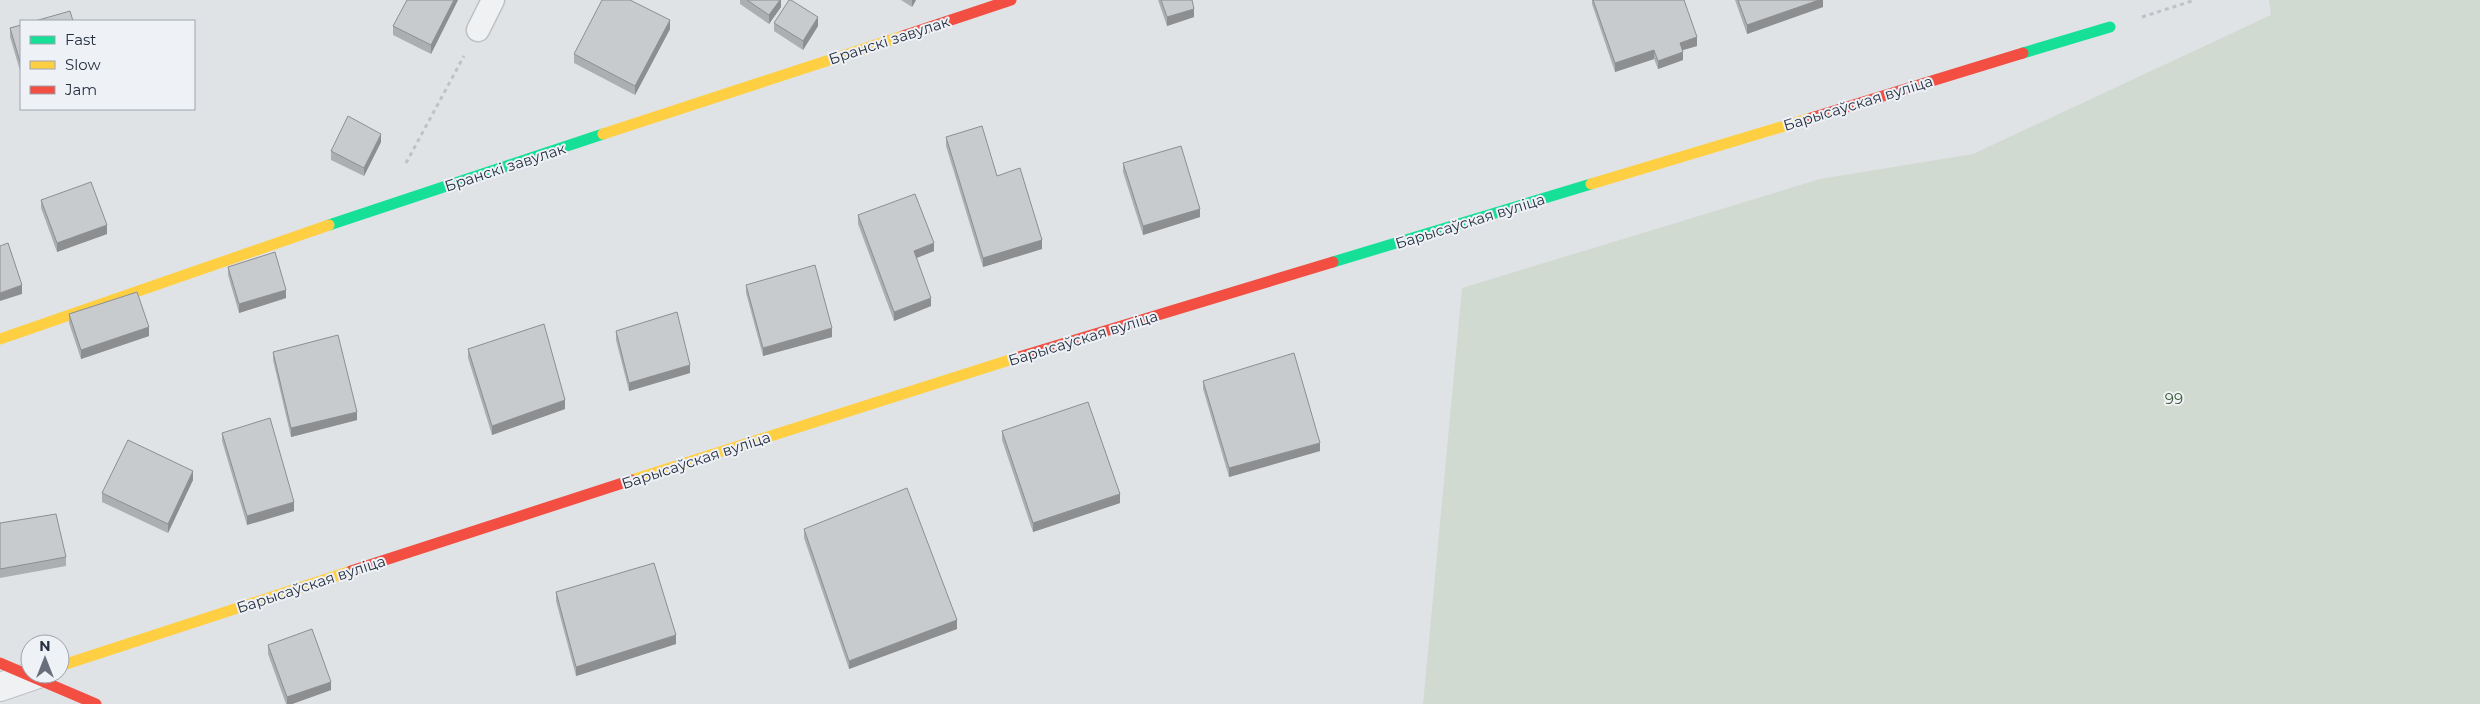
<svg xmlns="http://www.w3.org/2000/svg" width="2480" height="704" viewBox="0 0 2480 704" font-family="Montserrat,sans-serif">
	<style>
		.green { fill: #d1dad1 }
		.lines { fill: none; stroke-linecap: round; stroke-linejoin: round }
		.lane-casing { stroke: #bec1c4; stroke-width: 25 }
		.street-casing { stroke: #bec1c4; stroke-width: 30 }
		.path { stroke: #c0c1c6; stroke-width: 3; stroke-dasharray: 4 4; stroke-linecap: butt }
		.lane { stroke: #f0f1f3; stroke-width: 22 }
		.street { stroke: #f0f1f3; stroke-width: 28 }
		.fast { stroke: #16e098; stroke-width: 11 }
		.slow { stroke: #ffcf43; stroke-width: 11 }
		.jam { stroke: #f24e42; stroke-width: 11 }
		.wall { fill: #acafb1 }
		.shaded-wall { fill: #8c8e90 }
		.building { fill: #c8cbce; stroke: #8c8e90 }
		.labels { text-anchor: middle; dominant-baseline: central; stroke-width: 4; stroke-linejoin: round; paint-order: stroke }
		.street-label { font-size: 15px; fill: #273040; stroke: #eef1f6 }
		.park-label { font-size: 15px; fill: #3c5c34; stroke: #eef1f6 }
	</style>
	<rect width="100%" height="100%" fill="#e0e3e6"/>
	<path class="green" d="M 2269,0 L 2480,0 L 2480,704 L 1423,704 L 1462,288 L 1820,179 L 1973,154 L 2271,15 Z"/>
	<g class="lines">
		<defs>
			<path id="lane" d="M 478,30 L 493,0"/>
			<path id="street" d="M 0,687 L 38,674"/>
		</defs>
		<use href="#lane" class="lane-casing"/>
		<use href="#street" class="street-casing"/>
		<path class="path" d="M 2142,17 L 2195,0
			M 406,163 L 464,56"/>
		<use href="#lane" class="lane"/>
		<use href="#street" class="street"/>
		<path class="fast" d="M 2023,53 L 2110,27
			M 329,225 L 603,134
			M 1333,262 L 1591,184"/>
		<path class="slow" d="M 603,134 L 903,36
			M 1591,184 L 1811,118
			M 0,339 L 329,225
			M 632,480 L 1019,357
			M 60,666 L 351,571"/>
		<path class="jam" d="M 903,36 L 1011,0
			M 1811,118 L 2023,53
			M 1019,357 L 1333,262
			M 351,571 L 632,480
			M 0,663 L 96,704"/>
	</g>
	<path class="wall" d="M 458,0 L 431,54 L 393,35 L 393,26 Z
		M 740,0 L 781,0 L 781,7 L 769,24 L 740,4 Z
		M 901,0 L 916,0 L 912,7 Z
		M 1158,0 L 1192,0 L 1194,17 L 1167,26 Z
		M 1592,0 L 1684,0 L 1697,46 L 1682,50 L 1683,60 L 1658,69 L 1654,59 L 1615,72 L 1592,4 Z
		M 1735,0 L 1823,0 L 1823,7 L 1747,34 Z
		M 774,23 L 818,26 L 803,50 L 774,31 Z
		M 21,25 L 21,74 L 10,37 L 10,28 Z
		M 670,29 L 635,95 L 574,63 L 574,54 Z
		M 946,137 L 997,176 L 1042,249 L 983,267 L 946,146 Z
		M 381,142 L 364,176 L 331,160 L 331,151 Z
		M 1123,163 L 1200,217 L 1143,235 L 1123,172 Z
		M 41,200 L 107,234 L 57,252 L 41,208 Z
		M 858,215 L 934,251 L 916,258 L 931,306 L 894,321 L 858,224 Z
		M 228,267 L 286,298 L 239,313 L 228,275 Z
		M 746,285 L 832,337 L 763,356 L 746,293 Z
		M 69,314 L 149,336 L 81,359 L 69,323 Z
		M 616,331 L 690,373 L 629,391 L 616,340 Z
		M 468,349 L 565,409 L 492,435 L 468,358 Z
		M 273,352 L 357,420 L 291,437 L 273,360 Z
		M 1203,381 L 1320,451 L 1229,477 L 1203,389 Z
		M 1002,431 L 1120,503 L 1033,532 L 1002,440 Z
		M 222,433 L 294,511 L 247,525 L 222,441 Z
		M 193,480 L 168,533 L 102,502 L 102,493 Z
		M 0,523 L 66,557 L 66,566 L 0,578 Z
		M 804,529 L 957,629 L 849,669 L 804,538 Z
		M 556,592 L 676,644 L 576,676 L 556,601 Z
		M 268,645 L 331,690 L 292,704 L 286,704 L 268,654 Z"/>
	<path class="shaded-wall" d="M 454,0 L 458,0 L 431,54 L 431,45 Z
		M 780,0 L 781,0 L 781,7 L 769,24 L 769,15 Z
		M 912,0 L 916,0 L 912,7 Z
		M 1819,0 L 1823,0 L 1823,7 L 1747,34 L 1747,25 Z
		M 1194,9 L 1194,17 L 1167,26 L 1167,17 Z
		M 818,17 L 818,26 L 803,50 L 803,41 Z
		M 670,20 L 670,29 L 635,95 L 635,86 Z
		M 1697,37 L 1697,46 L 1680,51 L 1680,43 Z
		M 1654,50 L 1654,59 L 1615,72 L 1615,63 Z
		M 1683,52 L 1683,60 L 1658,69 L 1658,61 Z
		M 381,134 L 381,142 L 364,176 L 364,168 Z
		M 1200,209 L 1200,217 L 1143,235 L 1143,226 Z
		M 107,225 L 107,234 L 57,252 L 57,243 Z
		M 1042,240 L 1042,249 L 983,267 L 983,258 Z
		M 934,243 L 934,251 L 914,259 L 914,251 Z
		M 22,285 L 22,294 L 0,301 L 0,293 Z
		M 286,290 L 286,298 L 239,313 L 239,304 Z
		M 931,298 L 931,306 L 894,321 L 894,312 Z
		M 149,327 L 149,336 L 81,359 L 81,350 Z
		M 832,328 L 832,337 L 763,356 L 763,348 Z
		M 690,365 L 690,373 L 629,391 L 629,383 Z
		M 565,400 L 565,409 L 492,435 L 492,426 Z
		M 357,412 L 357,420 L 291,437 L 291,428 Z
		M 1320,443 L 1320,451 L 1229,477 L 1229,468 Z
		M 193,471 L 193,480 L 168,533 L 168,524 Z
		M 1120,494 L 1120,503 L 1033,532 L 1033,523 Z
		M 294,502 L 294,511 L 247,525 L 247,516 Z
		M 957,620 L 957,629 L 849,669 L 849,661 Z
		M 676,635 L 676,644 L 576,676 L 576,667 Z
		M 331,682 L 331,690 L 292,704 L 287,704 L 287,697 Z"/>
	<path class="building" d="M 407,0 L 454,0 L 431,45 L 393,26 Z
		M 602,0 L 630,0 L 670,20 L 635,86 L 574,54 Z
		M 747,0 L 780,0 L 769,15 Z
		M 789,0 L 791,0 L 818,17 L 803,41 L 774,23 Z
		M 1161,0 L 1192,0 L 1194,9 L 1167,17 Z
		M 1593,0 L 1684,0 L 1697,37 L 1680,43 L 1683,52 L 1658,61 L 1654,50 L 1615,63 Z
		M 1738,0 L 1819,0 L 1747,25 Z
		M 70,11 L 73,21 L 35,21 Z
		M 21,25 L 21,65 L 10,28 Z
		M 348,116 L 381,134 L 364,168 L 331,151 Z
		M 982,126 L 997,176 L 1020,168 L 1042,240 L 983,258 L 946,137 Z
		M 1181,146 L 1200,209 L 1143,226 L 1123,163 Z
		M 91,182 L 107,225 L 57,243 L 41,200 Z
		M 915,194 L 934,243 L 914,251 L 931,298 L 894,312 L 858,215 Z
		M 8,243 L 22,285 L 0,293 L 0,246 Z
		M 275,252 L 286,290 L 239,304 L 228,267 Z
		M 815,265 L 832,328 L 763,348 L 746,285 Z
		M 137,292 L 149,327 L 81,350 L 69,314 Z
		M 677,312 L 690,365 L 629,383 L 616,331 Z
		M 544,324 L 565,400 L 492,426 L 468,349 Z
		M 338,335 L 357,412 L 291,428 L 273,352 Z
		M 1294,353 L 1320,443 L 1229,468 L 1203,381 Z
		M 1088,402 L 1120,494 L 1033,523 L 1002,431 Z
		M 270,418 L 294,502 L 247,516 L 222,433 Z
		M 128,440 L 193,471 L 168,524 L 102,493 Z
		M 907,488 L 957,620 L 849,661 L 804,529 Z
		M 56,514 L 66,557 L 0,569 L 0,523 Z
		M 654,563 L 676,635 L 576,667 L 556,592 Z
		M 312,629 L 331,682 L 287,697 L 268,645 Z"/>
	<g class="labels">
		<g class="street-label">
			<text transform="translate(889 40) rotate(-18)">Бранскі завулак</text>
			<text transform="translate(1858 103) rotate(-17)">Барысаўская вуліца</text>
			<text transform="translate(505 167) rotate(-18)">Бранскі завулак</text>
			<text transform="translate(1470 221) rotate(-17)">Барысаўская вуліца</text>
			<text transform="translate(1083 338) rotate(-17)">Барысаўская вуліца</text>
			<text transform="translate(696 460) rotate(-18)">Барысаўская вуліца</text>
			<text transform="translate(311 584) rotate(-18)">Барысаўская вуліца</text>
		</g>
		<g class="park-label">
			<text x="2174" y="398">99</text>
		</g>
	</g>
	<rect x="20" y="20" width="175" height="90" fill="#eef1f6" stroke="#9ea4ad"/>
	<rect x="30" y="36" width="25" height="8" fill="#16e098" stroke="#9ea4ad"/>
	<text x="65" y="45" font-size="15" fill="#273040">Fast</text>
	<rect x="30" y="61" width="25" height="8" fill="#ffcf43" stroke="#9ea4ad"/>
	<text x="65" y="70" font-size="15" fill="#273040">Slow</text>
	<rect x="30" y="86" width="25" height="8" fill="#f24e42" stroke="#9ea4ad"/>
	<text x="65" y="95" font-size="15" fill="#273040">Jam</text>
	<g transform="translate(45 659)"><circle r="24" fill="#eef1f6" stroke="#9ea4ad"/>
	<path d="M0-4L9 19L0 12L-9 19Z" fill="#686f7a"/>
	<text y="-8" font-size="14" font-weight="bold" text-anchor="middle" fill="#273040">N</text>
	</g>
</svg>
